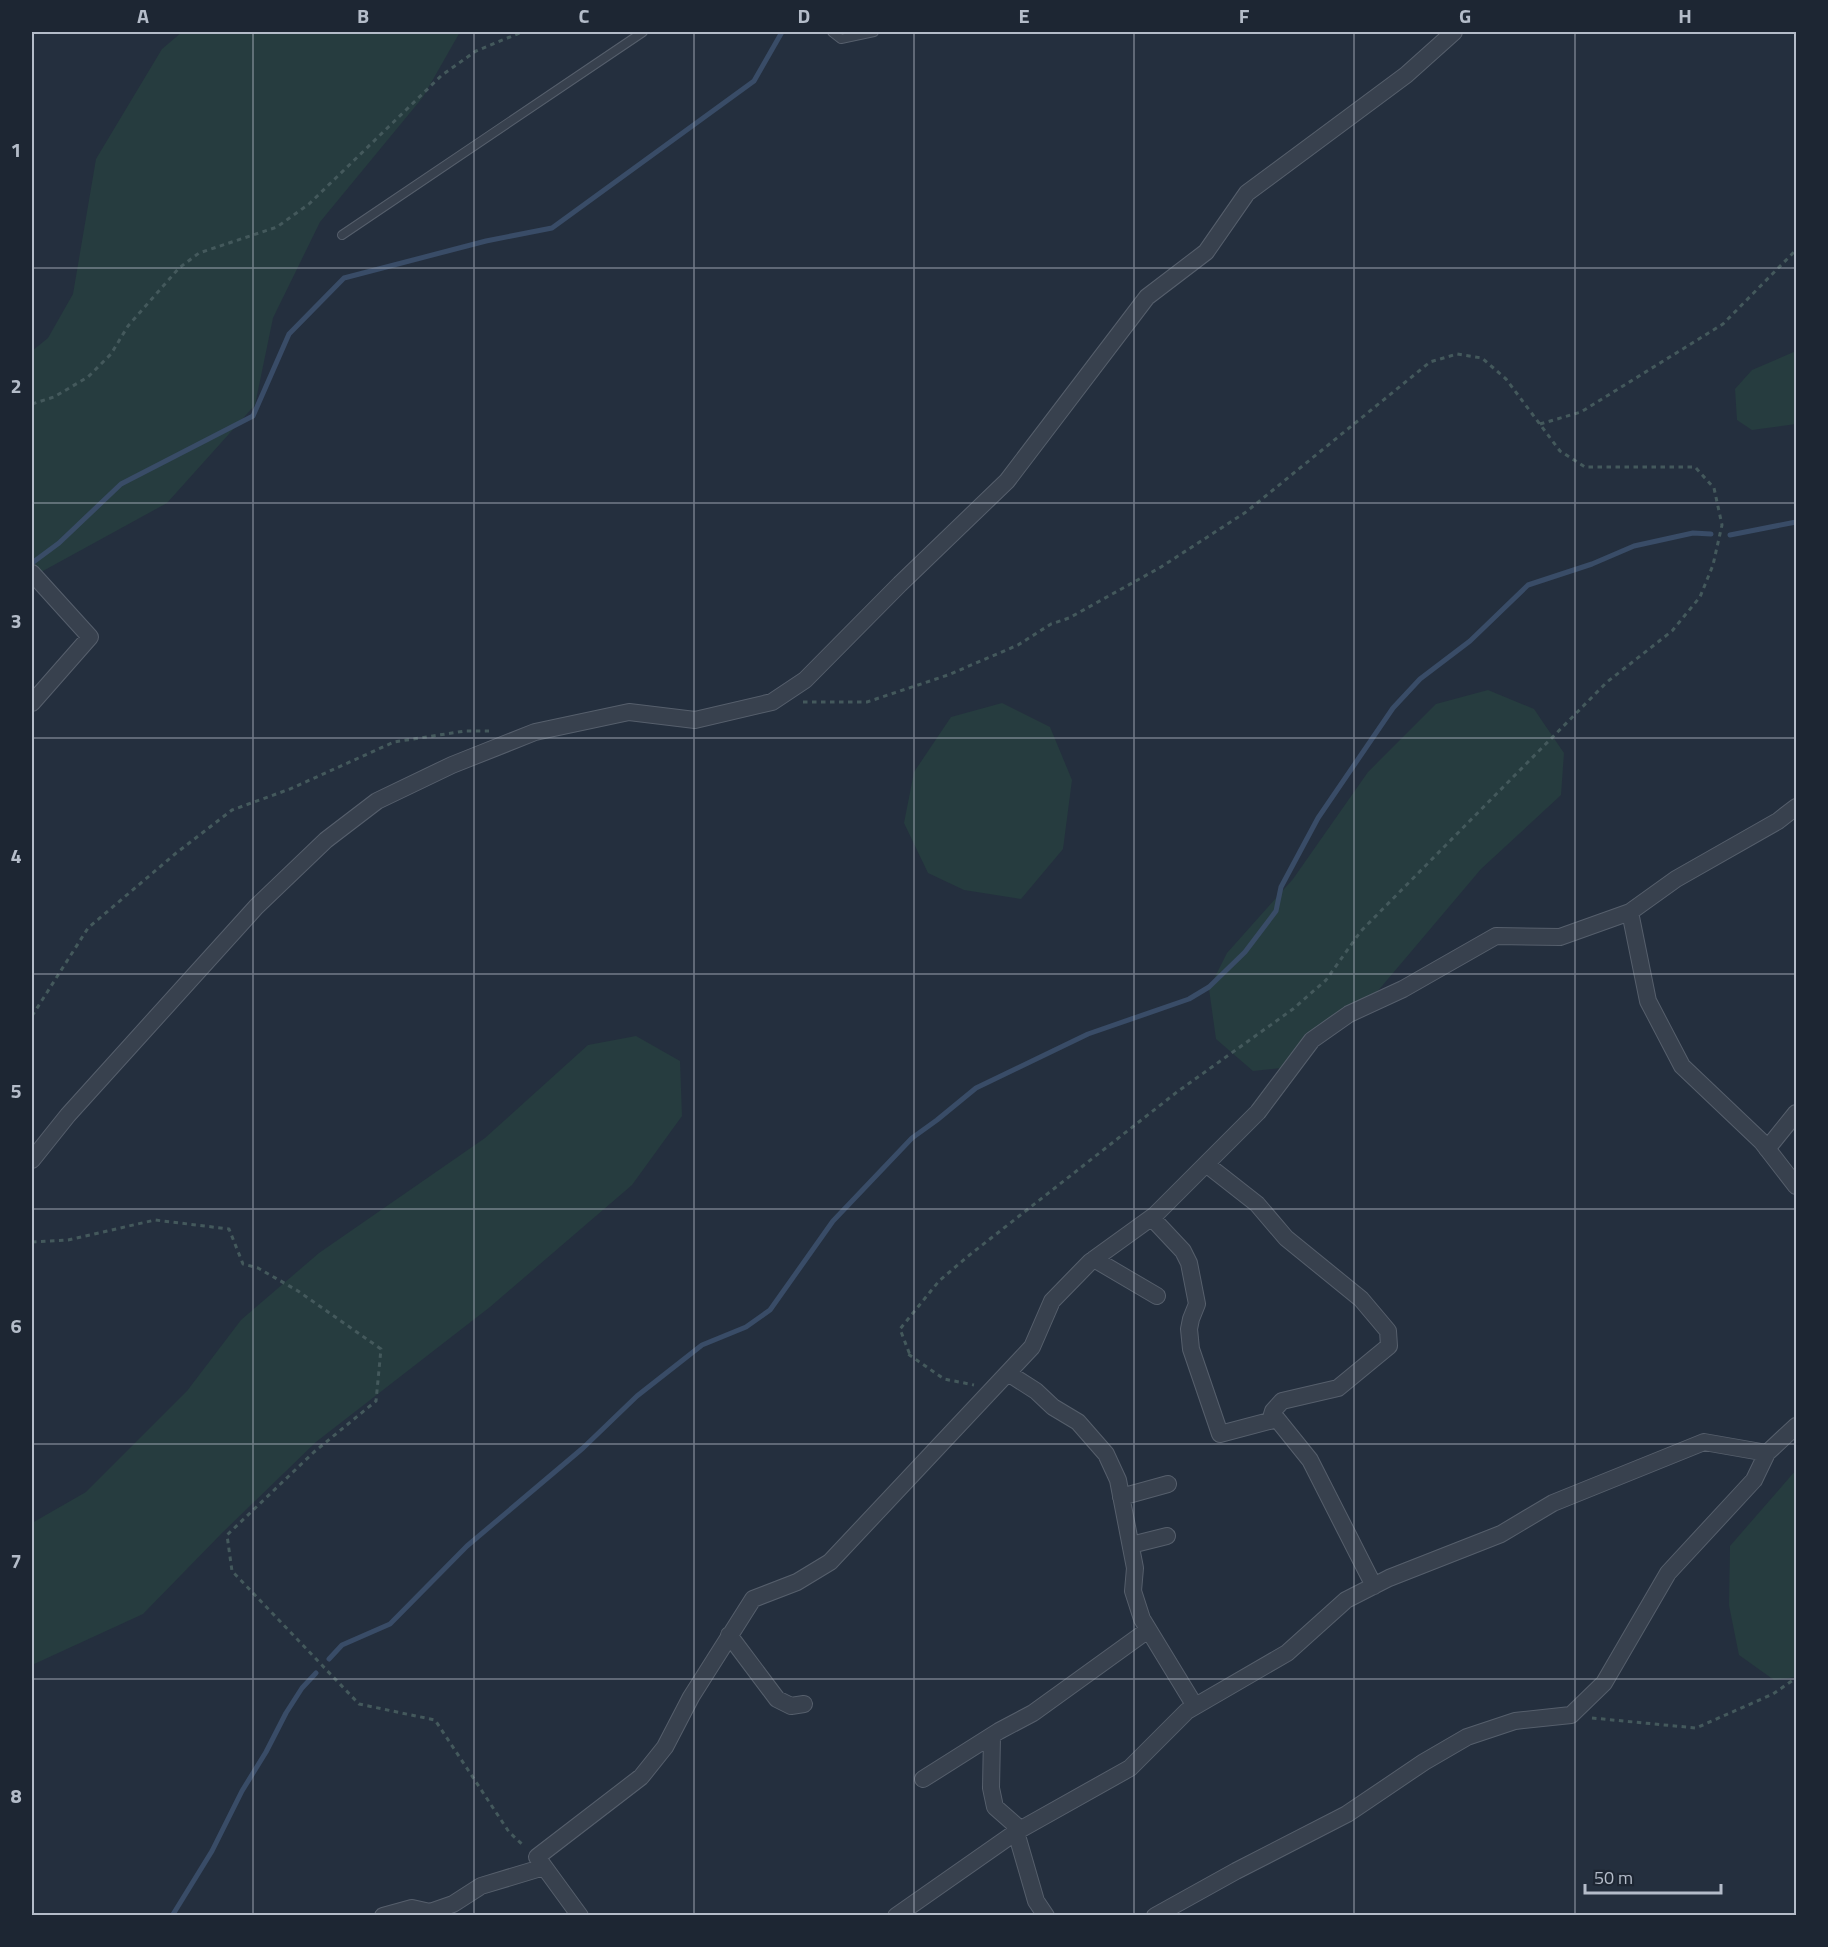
<svg xmlns="http://www.w3.org/2000/svg" width="1828" height="1947" viewBox="0 0 1828 1947" font-family="'Titillium Web',sans-serif">
	<style>
		.green { fill: #263c3f }
		.lines { fill: none; stroke-linecap: round; stroke-linejoin: round }
		.stream { stroke: #394c67; stroke-width: 5 }
		.lane-casing { stroke: #565f6c; stroke-width: 10 }
		.street-casing { stroke: #565f6c; stroke-width: 18 }
		.path { stroke: #44595c; stroke-width: 3; stroke-dasharray: 4.5 4.5; stroke-linecap: butt }
		.lane { stroke: #38414e; stroke-width: 8 }
		.street { stroke: #38414e; stroke-width: 16 }
		.grid { fill: none; stroke: #b4bcc9; stroke-width: 1.5; stroke-opacity: 0.55 }
		.neatline { fill: none; stroke: #b4bcc9; stroke-width: 2 }
		.grid-label { font-size: 20px; text-anchor: middle; font-weight: bold; fill: #b4bcc9 }
	</style>
	<rect width="100%" height="100%" fill="#242f3e"/>
	<path class="green" d="M 182,32 L 460,32 L 423,97 L 320,222 L 273,318 L 255,405 L 167,503 L 32,577 L 32,351 L 48,338 L 73,294 L 96,159 L 162,49 Z
		M 1796,351 L 1796,424 L 1752,430 L 1737,420 L 1735,389 L 1752,370 Z
		M 1488,690 L 1534,709 L 1564,753 L 1561,795 L 1481,869 L 1366,1005 L 1290,1067 L 1253,1071 L 1216,1039 L 1209,989 L 1227,953 L 1293,879 L 1368,772 L 1436,704 Z
		M 1002,703 L 1050,727 L 1072,780 L 1063,849 L 1021,899 L 964,890 L 928,873 L 904,823 L 914,772 L 951,717 Z
		M 636,1036 L 680,1061 L 682,1116 L 632,1185 L 490,1307 L 316,1442 L 222,1533 L 143,1614 L 32,1665 L 32,1523 L 86,1492 L 187,1391 L 241,1320 L 319,1253 L 485,1138 L 588,1045 Z
		M 1796,1470 L 1796,1677 L 1774,1680 L 1739,1655 L 1729,1605 L 1730,1546 Z"/>
	<g class="lines">
		<path class="stream" d="M 1730,535 L 1796,522
			M 32,563 L 59,543 L 121,484 L 253,416 L 289,334 L 344,278 L 486,241 L 552,228 L 754,81 L 782,32
			M 329,1659 L 342,1645 L 390,1624 L 467,1546 L 583,1448 L 637,1396 L 702,1345 L 746,1327 L 770,1310 L 833,1221 L 912,1138 L 937,1120 L 976,1088 L 1088,1034 L 1189,999 L 1209,987 L 1245,952 L 1276,911 L 1281,887 L 1318,818 L 1393,708 L 1420,679 L 1470,641 L 1528,585 L 1592,564 L 1634,546 L 1693,533 L 1711,534
			M 172,1916 L 212,1851 L 242,1791 L 266,1752 L 286,1713 L 302,1688 L 316,1673"/>
		<defs>
			<path id="lane" d="M 832,32 L 841,39 L 874,32
				M 342,235 L 643,32"/>
			<path id="street" d="M 32,573 L 90,637 L 32,703
				M 1630,912 L 1648,1001 L 1682,1066 L 1762,1142 L 1796,1186
				M 1767,1149 L 1796,1113
				M 32,1160 L 68,1115 L 256,907 L 326,840 L 377,801 L 452,765 L 535,732 L 629,712 L 695,720 L 772,702 L 805,680 L 900,584 L 1007,481 L 1147,297 L 1206,252 L 1247,193 L 1406,75 L 1454,32
				M 1206,1164 L 1257,1204 L 1286,1238 L 1361,1299 L 1388,1331 L 1389,1346 L 1338,1388 L 1282,1401 L 1273,1411 L 1270,1421
				M 1152,1218 L 1183,1251 L 1189,1263 L 1197,1304 L 1191,1319 L 1189,1329 L 1191,1349 L 1220,1434 L 1277,1419 L 1310,1460 L 1374,1586
				M 1094,1259 L 1157,1296
				M 1008,1373 L 1036,1391 L 1053,1407 L 1078,1422 L 1106,1454 L 1118,1480 L 1135,1568 L 1133,1591 L 1142,1619 L 1195,1706
				M 1121,1497 L 1168,1484
				M 1131,1545 L 1167,1536
				M 729,1635 L 777,1699 L 791,1706 L 804,1704
				M 992,1736 L 991,1788 L 995,1807 L 1020,1829
				M 923,1779 L 999,1731 L 1033,1713 L 1148,1630
				M 1016,1832 L 1036,1901 L 1046,1916
				M 383,1916 L 412,1908 L 430,1912 L 453,1904 L 481,1886 L 544,1867
				M 580,1916 L 537,1857 L 641,1777 L 665,1747 L 691,1697 L 753,1599 L 797,1582 L 830,1562 L 1032,1347 L 1052,1301 L 1090,1262 L 1155,1215 L 1258,1112 L 1312,1040 L 1349,1014 L 1403,989 L 1496,936 L 1560,937 L 1630,912 L 1676,879 L 1778,821 L 1796,807
				M 896,1916 L 1016,1832 L 1130,1768 L 1187,1711 L 1287,1653 L 1346,1600 L 1389,1578 L 1501,1534 L 1553,1503 L 1704,1442 L 1767,1453
				M 1155,1916 L 1236,1871 L 1347,1814 L 1424,1762 L 1467,1737 L 1515,1721 L 1571,1715 L 1604,1683 L 1668,1573 L 1754,1480 L 1767,1453 L 1796,1426"/>
		</defs>
		<use href="#lane" class="lane-casing"/>
		<use href="#street" class="street-casing"/>
		<path class="path" d="M 32,404 L 54,397 L 88,377 L 111,354 L 128,326 L 179,268 L 199,253 L 277,227 L 309,204 L 442,75 L 476,51 L 522,32
			M 1540,424 L 1581,412 L 1723,324 L 1796,250
			M 803,702 L 867,702 L 948,675 L 1018,645 L 1051,624 L 1069,618 L 1161,567 L 1246,512 L 1430,362 L 1457,354 L 1482,358 L 1506,379 L 1560,451 L 1585,467 L 1695,467 L 1714,488 L 1722,525 L 1713,565 L 1700,597 L 1672,631 L 1607,682 L 1361,931 L 1326,980 L 1293,1009 L 1177,1092 L 967,1257 L 939,1281 L 900,1329 L 910,1355 L 908,1354 L 944,1379 L 974,1385
			M 32,1016 L 88,928 L 175,854 L 232,810 L 290,789 L 394,742 L 465,731 L 489,731
			M 32,1242 L 68,1240 L 155,1220 L 229,1229 L 243,1264 L 258,1268 L 298,1291 L 381,1349 L 376,1401 L 314,1452 L 227,1535 L 232,1571 L 359,1704 L 435,1720 L 509,1832 L 524,1846
			M 1592,1718 L 1696,1728 L 1773,1694 L 1796,1678"/>
		<use href="#lane" class="lane"/>
		<use href="#street" class="street"/>
	</g>
	<path class="grid" d="M 253,32 L 253,1916M 474,32 L 474,1916M 694,32 L 694,1916M 914,32 L 914,1916M 1134,32 L 1134,1916M 1354,32 L 1354,1916M 1575,32 L 1575,1916M 32,268 L 1796,268M 32,503 L 1796,503M 32,738 L 1796,738M 32,974 L 1796,974M 32,1209 L 1796,1209M 32,1444 L 1796,1444M 32,1679 L 1796,1679"/>
	<rect width="1828" height="1947" fill="none" stroke="#1d2633" stroke-width="66"/>
	<path d="M1585 1884v9h136v-9" fill="none" stroke="#b4bcc9" stroke-width="3"/>
	<text x="1594" y="1884" font-size="18" fill="#b4bcc9" stroke="#1d2633" stroke-width="4.5" paint-order="stroke">50 m</text>
	<rect x="33" y="33" width="1762" height="1881" class="neatline"/>
	<g class="grid-label">
		<text x="143" y="23">A</text>
		<text x="363" y="23">B</text>
		<text x="584" y="23">C</text>
		<text x="804" y="23">D</text>
		<text x="1024" y="23">E</text>
		<text x="1244" y="23">F</text>
		<text x="1465" y="23">G</text>
		<text x="1685" y="23">H</text>
		<text x="16" y="157">1</text>
		<text x="16" y="393">2</text>
		<text x="16" y="628">3</text>
		<text x="16" y="863">4</text>
		<text x="16" y="1098">5</text>
		<text x="16" y="1333">6</text>
		<text x="16" y="1568">7</text>
		<text x="16" y="1803">8</text>
	</g>
</svg>
